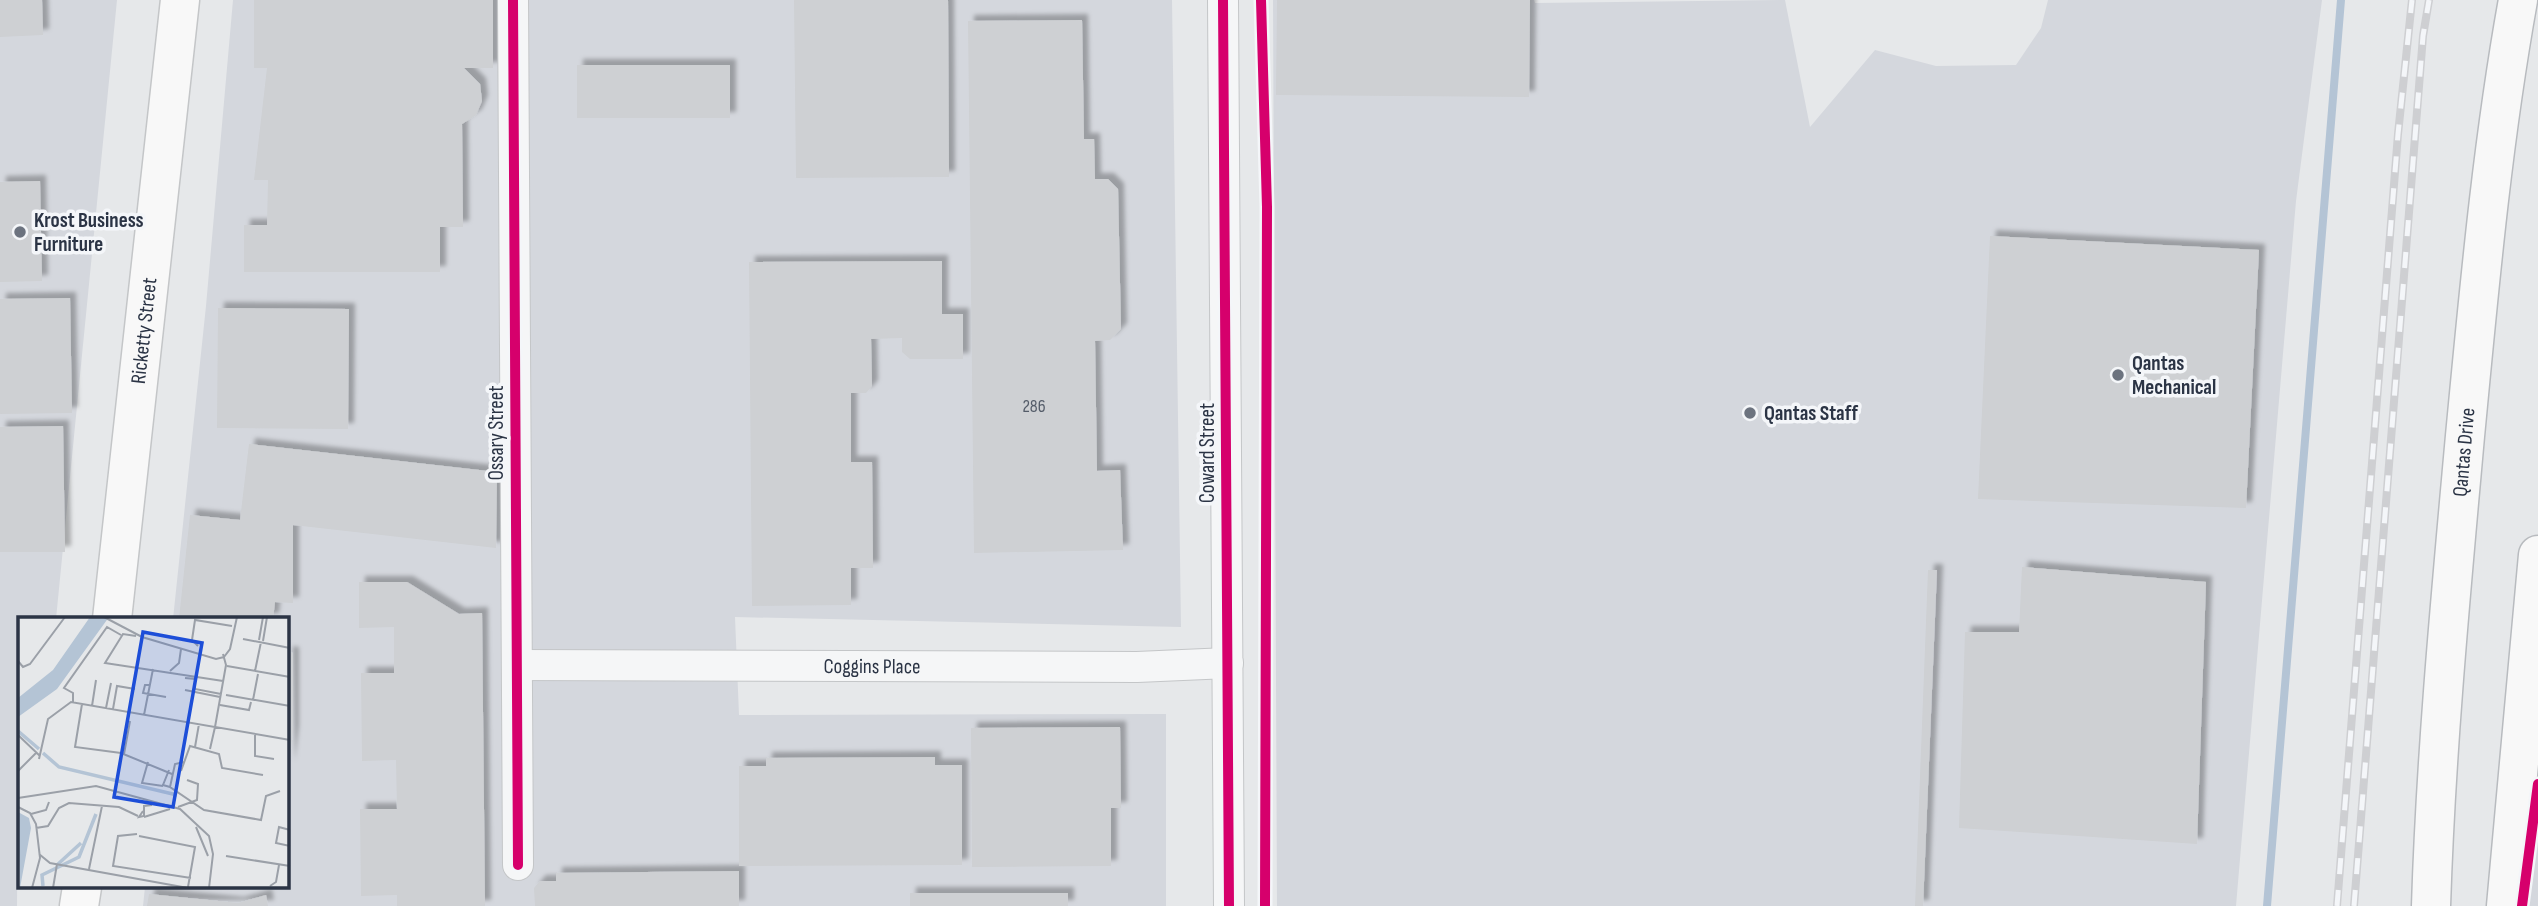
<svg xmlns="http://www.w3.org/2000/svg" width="2538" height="906" viewBox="0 0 2538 906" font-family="'Sofia Sans Condensed',sans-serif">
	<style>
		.built { fill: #d4d7dd }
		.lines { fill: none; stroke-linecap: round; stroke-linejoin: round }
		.stream { stroke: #b4c4d5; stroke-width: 8 }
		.building { fill: #ced0d3; filter: url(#shadow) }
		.street-casing { stroke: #c4c6c8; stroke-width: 32 }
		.secondary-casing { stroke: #c4c6c8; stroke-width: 41 }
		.highway-casing { stroke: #b8bbbf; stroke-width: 41 }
		.street { stroke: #f5f6f7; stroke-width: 30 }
		.secondary { stroke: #f8f8f8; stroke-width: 38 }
		.highway { stroke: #f8f8f8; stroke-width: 38 }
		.rail-casing { stroke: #cecfd2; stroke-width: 8 }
		.rail { stroke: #f4f6f9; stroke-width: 5; stroke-dasharray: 16; stroke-linecap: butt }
		.cycleway-casing { stroke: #f4f6f9; stroke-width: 15 }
		.cycleway { stroke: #d6006c; stroke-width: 10 }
		.poi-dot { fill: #6c737f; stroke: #f4f6f9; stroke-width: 2.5 }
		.labels { text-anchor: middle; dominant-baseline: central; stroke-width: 7; stroke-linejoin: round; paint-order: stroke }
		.number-label { font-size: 18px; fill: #545c69 }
		.poi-label { font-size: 21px; font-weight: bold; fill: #2b3445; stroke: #f4f6f9; text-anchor: start }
		.street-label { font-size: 21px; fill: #2b3445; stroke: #f4f6f9 }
		.inset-river { fill: none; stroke: #b4c4d5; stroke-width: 3.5 }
		.inset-road { fill: none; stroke: #9ba0a8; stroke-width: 2 }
		.view { fill: #1d4ed8; fill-opacity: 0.15; stroke: #1d4ed8; stroke-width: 3.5 }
		.inset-edge { fill: none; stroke: #2b3445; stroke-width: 3.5 }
	</style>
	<defs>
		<filter id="shadow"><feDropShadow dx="6" dy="-6" stdDeviation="2" flood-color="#0004"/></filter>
	</defs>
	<rect width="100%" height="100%" fill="#e6e8ea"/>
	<path class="built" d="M 0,0 L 117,0 L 56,619 L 19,619 L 17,906 L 0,906 Z
		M 233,0 L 1172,0 L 1181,627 L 735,617 L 739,715 L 1166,714 L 1166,906 L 143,906 L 145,887 L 287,887 L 287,619 L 173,619 L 206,306 Z
		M 1273,0 L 1534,0 L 1535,3 L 1785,0 L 1810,127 L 1875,50 L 1936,66 L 2016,65 L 2041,28 L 2048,0 L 2322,0 L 2296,201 L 2236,906 L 1277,906 Z
		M 2538,729 L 2538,906 L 2524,906 Z"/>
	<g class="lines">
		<path class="stream" d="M 2267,906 L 2341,0"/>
	</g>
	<path class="building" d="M 0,0 L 42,0 L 43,35 L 0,37 Z
		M 254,0 L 493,0 L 493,68 L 464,68 L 480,84 L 482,101 L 476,115 L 462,124 L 463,227 L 440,227 L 440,272 L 244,272 L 244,225 L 267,225 L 268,180 L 254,180 L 267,68 L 254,68 Z
		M 794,0 L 948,0 L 949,177 L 796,178 Z
		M 1277,0 L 1530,0 L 1529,97 L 1276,95 Z
		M 1082,20 L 1084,139 L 1094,139 L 1095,179 L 1108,179 L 1118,189 L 1121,329 L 1110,340 L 1095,341 L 1097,471 L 1120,470 L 1123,550 L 974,553 L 968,21 Z
		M 577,65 L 730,65 L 730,118 L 577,118 Z
		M 40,181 L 42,281 L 0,282 L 0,182 Z
		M 1990,236 L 2259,250 L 2246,508 L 1978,499 Z
		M 942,261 L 942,314 L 963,314 L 963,359 L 910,359 L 902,352 L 902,338 L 871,339 L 872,386 L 866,393 L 851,393 L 851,462 L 872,462 L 873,568 L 851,568 L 851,605 L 752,606 L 749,262 Z
		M 70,298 L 72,413 L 0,414 L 0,299 Z
		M 218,308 L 349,309 L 348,429 L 217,428 Z
		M 63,426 L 65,552 L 0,552 L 0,427 Z
		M 249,444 L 497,472 L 496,548 L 293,525 L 293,603 L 275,602 L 273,619 L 179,619 L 190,515 L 240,520 Z
		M 2022,567 L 2206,582 L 2197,844 L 1959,828 L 1965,632 L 2019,632 Z
		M 1928,570 L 1937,570 L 1923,906 L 1915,906 Z
		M 359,582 L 407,582 L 459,614 L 482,613 L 485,906 L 397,906 L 397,895 L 361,896 L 360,809 L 397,809 L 396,760 L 362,761 L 361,673 L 394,673 L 394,627 L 359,628 Z
		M 287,652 L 293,653 L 293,731 L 289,767 Z
		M 1120,727 L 1121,808 L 1111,808 L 1111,866 L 972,867 L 971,728 Z
		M 935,757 L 935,765 L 962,765 L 962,865 L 739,866 L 739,766 L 766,766 L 766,758 Z
		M 739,871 L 739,906 L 535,906 L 534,888 L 540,881 L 556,881 L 556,873 Z
		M 910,893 L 1068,893 L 1068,906 L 910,906 Z
		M 149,894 L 238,903 L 266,895 L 268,906 L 147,906 Z"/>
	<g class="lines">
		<defs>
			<g id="street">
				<path d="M 513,0 L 518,865"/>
				<path d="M 1223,0 L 1229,906"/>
				<path id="s1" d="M 517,665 L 1137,667 L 1228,663"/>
			</g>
			<g id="secondary">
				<path id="s2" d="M 112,619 L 180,0"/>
				<path d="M 79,906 L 82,887"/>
			</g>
			<g id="highway">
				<path id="s3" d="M 2431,906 C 2436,749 2451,592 2465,436 C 2479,290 2492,144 2518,0"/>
				<path d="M 2506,906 L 2538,555"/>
			</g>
		</defs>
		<use href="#street" class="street-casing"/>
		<use href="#secondary" class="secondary-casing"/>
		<use href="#highway" class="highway-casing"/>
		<use href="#street" class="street"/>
		<use href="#secondary" class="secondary"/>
		<use href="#highway" class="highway"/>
		<defs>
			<path id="rail" d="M 2337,906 L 2398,134 L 2412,0
				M 2354,906 L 2423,36 L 2429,0"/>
		</defs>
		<use href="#rail" class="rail-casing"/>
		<use href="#rail" class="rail"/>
		<defs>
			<path id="cycleway" d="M 513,0 L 518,865
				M 1223,0 L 1229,906
				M 1261,0 L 1267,207 L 1265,906
				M 2522,906 L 2538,784"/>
		</defs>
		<use href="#cycleway" class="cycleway-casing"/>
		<use href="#cycleway" class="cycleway"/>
	</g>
	<g class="poi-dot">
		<circle cx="20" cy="232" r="7"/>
		<circle cx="2118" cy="375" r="7"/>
		<circle cx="1750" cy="413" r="7"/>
	</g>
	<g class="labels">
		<g class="number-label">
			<text x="1034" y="406">286</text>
		</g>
		<g class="poi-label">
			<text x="34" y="220">Krost Business<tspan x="34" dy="24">Furniture</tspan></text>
			<text x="2132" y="363">Qantas<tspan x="2132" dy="24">Mechanical</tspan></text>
			<text x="1764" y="413">Qantas Staff</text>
		</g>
		<g class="street-label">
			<text stroke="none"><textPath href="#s2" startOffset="290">Ricketty Street</textPath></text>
			<text transform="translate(496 433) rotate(-90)">Ossary Street</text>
			<text stroke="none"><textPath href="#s3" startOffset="455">Qantas Drive</textPath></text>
			<text transform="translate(1207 453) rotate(-90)">Coward Street</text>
			<text stroke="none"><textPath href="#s1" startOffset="355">Coggins Place</textPath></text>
		</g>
	</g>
	<g transform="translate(18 617)">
		<rect width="271" height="271" fill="#e6e8ea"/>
		<path d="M 72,0 L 91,0 L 39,72 L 0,100 L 0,81 L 35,53 ZM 0,195 L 11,201 L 13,211 L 2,271 Z" fill="#b4c4d5"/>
		<path class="inset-river" d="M 0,114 L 21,132M 25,136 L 41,150 L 159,178M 39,248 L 63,226M 25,269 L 24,258 L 61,240 L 78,197"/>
		<path class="inset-road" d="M 86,0 L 124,20 L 198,42 L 206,40M 118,19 L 105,17 L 87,46 L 205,64M 225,22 L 272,31M 241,23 L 245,0M 245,24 L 249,0M 180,29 L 174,23 L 177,3 L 214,9M 205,37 L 208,48 L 197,110 L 272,123M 206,40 L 212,32 L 219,0M 0,44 L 5,50 L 12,47 L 47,0M 209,49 L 272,60M 152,54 L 161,46 L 163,32M 237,54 L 243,25M 167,61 L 177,62 L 177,72 L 203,77M 132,68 L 127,68 L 125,76 L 148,80M 167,73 L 202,80M 208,78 L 272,89M 235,83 L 240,57M 55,85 L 55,76 L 46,71 L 89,10 L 103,18M 64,87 L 57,130 L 103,136 L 154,157M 202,88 L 231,93 L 233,85M 74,89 L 78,63M 88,91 L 93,66M 95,92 L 99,69 L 117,72M 126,98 L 135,52M 0,118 L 22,139M 237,118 L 237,139 L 256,142M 177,130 L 181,107M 106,137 L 112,104M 21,142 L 30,102 L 53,85 L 197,110 L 192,132M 130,145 L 124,166 L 145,169M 166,145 L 157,147 L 152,170 L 186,193 L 243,203 L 248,179 L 262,174M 151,153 L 145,168 L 152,170M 0,154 L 18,136M 163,154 L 172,129 L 201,137 L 204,151 L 245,158M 0,181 L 78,169 L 162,192 L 191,219 L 195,237 L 191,271M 0,190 L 12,196 L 18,207 L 22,241 L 14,271M 160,190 L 179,183 L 180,167 L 169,163M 125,194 L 121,200 L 126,199 L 126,189 L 134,188M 13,197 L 28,193 L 31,185M 126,200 L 152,192M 178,210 L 190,239M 18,211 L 30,209 L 41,191 L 51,186 L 101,190 L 120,199M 272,213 L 261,210 L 258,226 L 272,229M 119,217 L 100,219 L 95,249 L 173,261M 121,219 L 177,230 L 170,270M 21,237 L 32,246 L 170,271M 208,239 L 272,249M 71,252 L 84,189M 252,269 L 258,265 L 261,248M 35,271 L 39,247"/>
		<path class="view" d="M 125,15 L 184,26 L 155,190 L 96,180 Z"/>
		<rect width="271" height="271" class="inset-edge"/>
	</g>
</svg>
